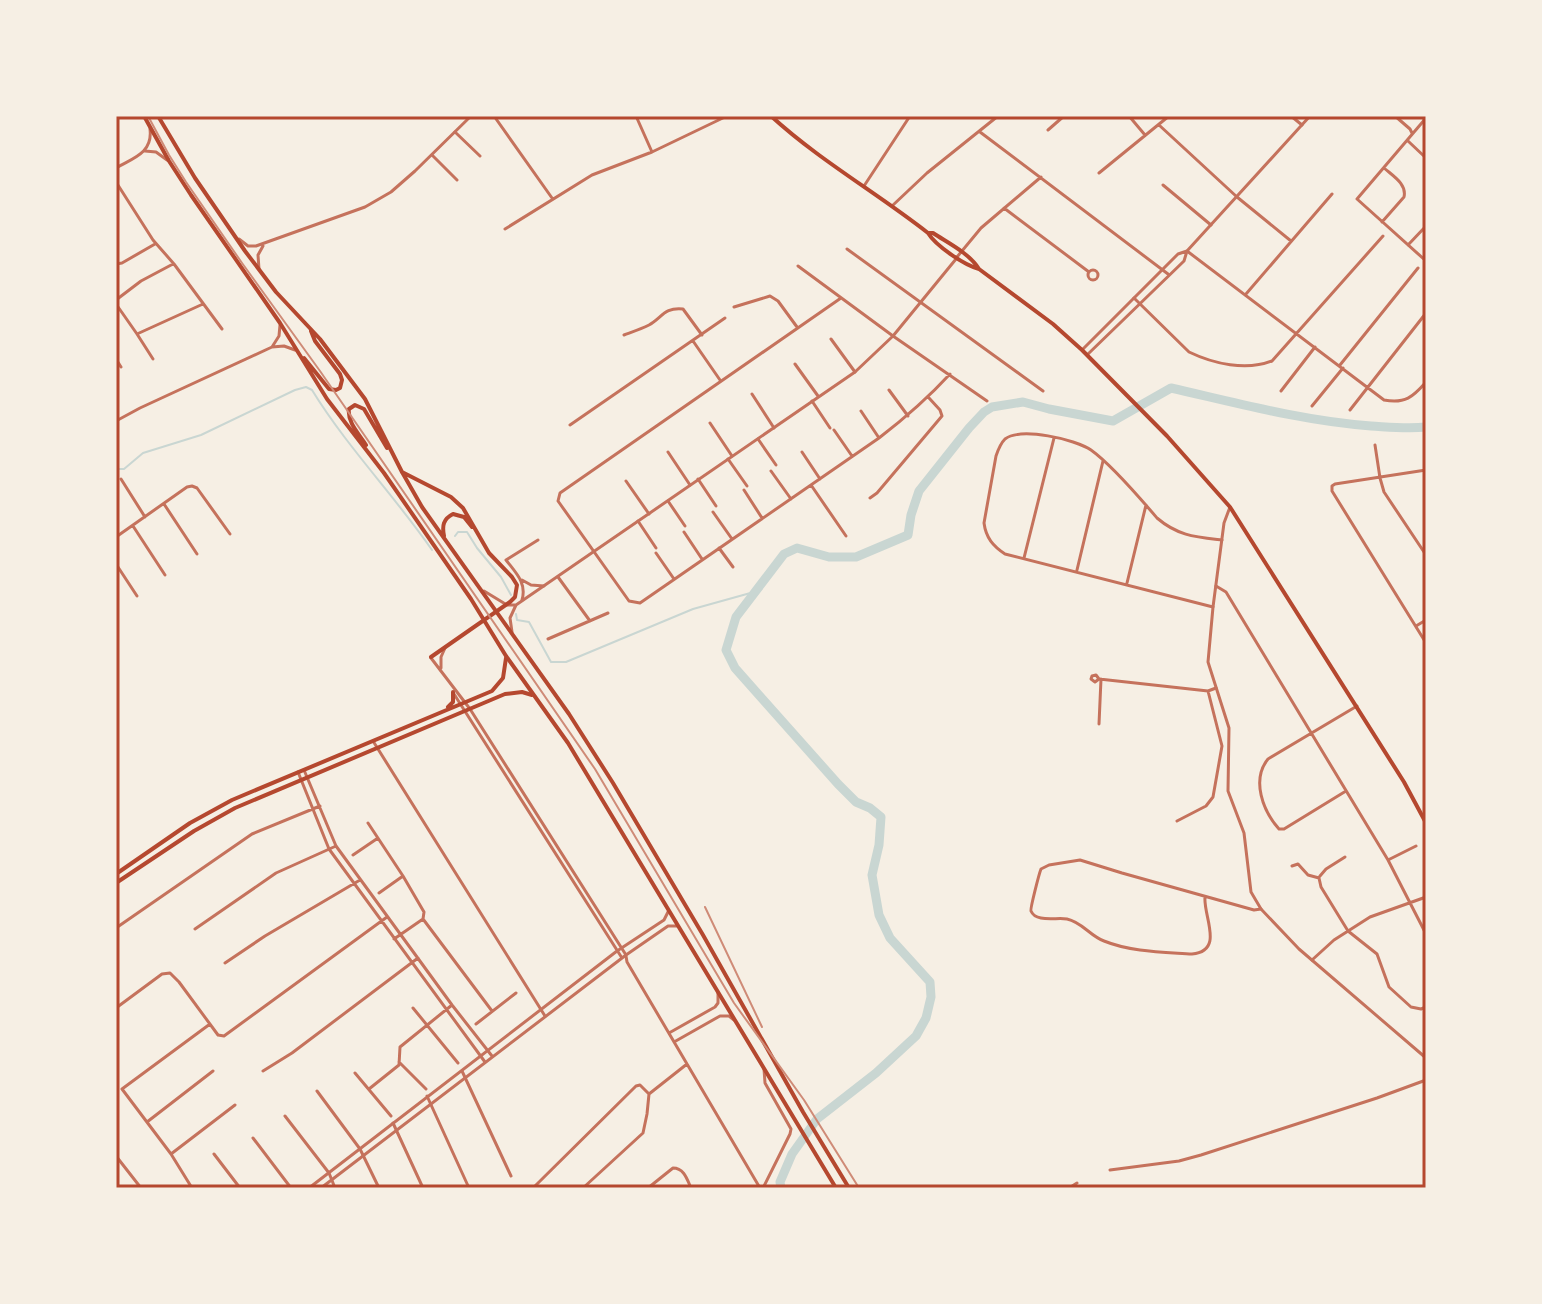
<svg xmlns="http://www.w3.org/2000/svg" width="1542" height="1304" viewBox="0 0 1542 1304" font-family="Figtree,sans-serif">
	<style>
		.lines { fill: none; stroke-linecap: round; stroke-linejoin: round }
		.stream { stroke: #c9d6d2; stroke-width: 2 }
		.river { stroke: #c9d6d2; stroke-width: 9 }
		.minor { stroke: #c5725c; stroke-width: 3 }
		.tertiary { stroke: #c5725c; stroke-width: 3 }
		.secondary { stroke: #b5482f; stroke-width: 4 }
		.primary { stroke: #b5482f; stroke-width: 4 }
		.rail { stroke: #cf8b77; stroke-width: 2 }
		.neatline { fill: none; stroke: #b5482f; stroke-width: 3 }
	</style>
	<rect width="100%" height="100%" fill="#f6efe4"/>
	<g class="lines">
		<path class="stream" d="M 116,469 L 124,469 L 143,453 L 201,435 L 295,390 L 306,387 L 312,390 C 347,447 394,495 432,550
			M 455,536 L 458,532 L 467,532 L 477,548 L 501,577 L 511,595
			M 516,614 L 517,620 L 529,622 L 551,662 L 566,662 L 693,609 L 754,592"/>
		<path class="river" d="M 781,1188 L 780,1182 L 792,1154 L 817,1119 L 876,1073 L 903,1048 L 916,1036 L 926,1018 L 931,997 L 930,982 L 890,938 L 879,915 L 872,875 L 879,845 L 881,817 L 870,808 L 856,802 L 838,784 L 735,668 L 726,650 L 736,617 L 784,554 L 797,548 L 829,557 L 856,557 L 908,535 L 911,515 L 919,491 L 969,428 L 984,412 L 992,407 L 1023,402 L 1049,409 L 1113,421 L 1171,388 C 1237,403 1303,421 1371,426 C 1389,427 1407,429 1426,427"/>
		<path class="minor" d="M 494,116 L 552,198
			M 636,116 L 652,152
			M 1129,116 L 1145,135
			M 1291,116 L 1302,125
			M 1395,116 L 1410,129 L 1412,133
			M 1426,118 L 1357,199 L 1426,261
			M 1159,125 L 1237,197 L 1291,241
			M 1048,130 L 1064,116
			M 455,132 L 480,156
			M 980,132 L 1168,274
			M 1408,141 L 1426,158
			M 145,151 L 156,152 L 167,160
			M 432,155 L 457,180
			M 116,168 C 133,158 153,153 150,129
			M 1099,173 L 1169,116
			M 116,182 L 153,240 L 174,264 L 222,329
			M 1163,185 L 1211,225
			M 864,186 L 910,116
			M 892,206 L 927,173 L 998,116
			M 1004,208 L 1089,272
			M 1382,222 L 1404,197 C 1407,184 1393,176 1384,168
			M 505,229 L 592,175 L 652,152 L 727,116
			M 1408,245 L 1426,226
			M 847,249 L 1043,391
			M 1187,251 L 1384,400 C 1405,404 1413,397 1426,382
			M 957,257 L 981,228 L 1041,177
			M 116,264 L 122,263 L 155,244
			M 798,266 L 893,336 L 987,401
			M1088 275a5 5 0 1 1 10 0a5 5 0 1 1-10 0Z
			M 1246,294 L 1332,194
			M 841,298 L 560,493 L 558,501 L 629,601 L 640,603 L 879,438 C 905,418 928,398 950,374
			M 1134,298 L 1189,352 C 1214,364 1246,371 1272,361 L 1383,236
			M 116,300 L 141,281 L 173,264
			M 116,304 L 137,334 L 153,359
			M 734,307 L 770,296 L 778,301 L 797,327
			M 137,334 L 203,304
			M 624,335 C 632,332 641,329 649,325 C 662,318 664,307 683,309 L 702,335
			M 831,339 L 855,372
			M 693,341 L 720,380
			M 272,347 L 279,336 L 280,325
			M 116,359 L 121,367
			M 795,364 L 818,396
			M 1340,365 L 1418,268
			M 889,390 L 908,416
			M 1281,391 L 1315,347
			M 752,394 L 774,428
			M 812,401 L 830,428
			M 1312,406 L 1343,368
			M 1350,410 L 1426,313
			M 861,411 L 879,438
			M 116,421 L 140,408 L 272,347 L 284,346 L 295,350
			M 710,423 L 732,456
			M 570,425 L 725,318
			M 834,430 L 852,456
			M 758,439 L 776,465
			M 1375,445 L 1380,478 L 1384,492 L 1426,555
			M 668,452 L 690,485
			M 802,452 L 820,479
			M 728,459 L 747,486
			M 1426,470 L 1335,484 L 1332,486 L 1332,491 L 1426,643
			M 771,471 L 791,499
			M 121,479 L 145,517
			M 698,479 L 716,506
			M 626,481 L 649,514
			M 811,485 L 846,536
			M 744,490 L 762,518
			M 870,498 L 877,493 L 942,416 L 940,410 L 929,398
			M 668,501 L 685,526
			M 164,504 L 197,554
			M 713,512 L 732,539
			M 638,521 L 656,548
			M 133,526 L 165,575
			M 684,532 L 702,559
			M 116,537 L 187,487 L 192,486 L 197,488 L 230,534
			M 719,548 L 733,567
			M 656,553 L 674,579
			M 1024,558 L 1054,438
			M 116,564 L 137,596
			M 1077,570 L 1103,461
			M 558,577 L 590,621
			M 522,580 L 531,585 L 544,586
			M 1127,583 L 1146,505
			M 1216,586 L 1226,592 L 1388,860 L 1426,934
			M 522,600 C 527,583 516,573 506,560 L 538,540
			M 1213,607 L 1005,554 C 993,546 986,538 984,523 L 996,456 C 998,450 1001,443 1005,439 C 1021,427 1075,439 1091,450 C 1112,465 1140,498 1157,518 C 1178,536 1196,537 1222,540
			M 1416,626 L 1426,620
			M 548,639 L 608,613
			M 1099,679 L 1096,675 L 1092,676 L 1091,679 L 1095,682 L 1099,679 L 1208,691 L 1216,688
			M 1099,724 L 1101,679
			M 373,741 L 545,1016
			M 304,770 L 336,846 L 452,1005 L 492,1056
			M 298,772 L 329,849 L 485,1062
			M 1346,791 L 1284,829 L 1279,829 C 1263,811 1251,780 1268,759 L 1357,706
			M 1177,821 L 1206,806 L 1213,797 L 1222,746 L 1208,691
			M 368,823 L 403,876 L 424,912 L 423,919 L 394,939
			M 353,855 L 378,838
			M 1388,860 L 1416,846
			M 1292,866 L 1298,864 L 1308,875 L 1319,878
			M 1320,876 L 1326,869 L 1345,857
			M 1319,878 L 1321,887 L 1348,931 L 1377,954 L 1389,987 L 1411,1007 L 1421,1009 L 1426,1007
			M 379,893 L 403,876
			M 1205,897 C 1203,916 1225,951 1192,954 C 1163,952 1131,952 1104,941 C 1090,936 1082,922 1067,919 C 1057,917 1036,923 1031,911 C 1030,909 1039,874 1041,869 L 1049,865 L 1080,860 L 1122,873 L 1254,910 L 1261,909
			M 423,919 L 492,1011
			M 116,928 L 252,834 L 320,806
			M 195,929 L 276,873 L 336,846
			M 626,956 L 627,962 L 760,1188
			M 1312,960 L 1334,940 L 1370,917 L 1426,897
			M 225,963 L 265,936 L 360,880
			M 116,1008 L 162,974 L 170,973 L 179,982 L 218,1035 L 224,1036 L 387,917
			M 413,1008 L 458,1063
			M 476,1024 L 516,993
			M 669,1033 L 715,1007 L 718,1003 L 718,993
			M 674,1042 L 720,1016 L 729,1016 L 734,1020
			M 399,1062 L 426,1089
			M 263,1071 L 292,1053 L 418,958
			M 462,1071 L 511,1176
			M 355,1073 L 391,1116
			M 369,1089 L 399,1065 L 400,1047 L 452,1005
			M 317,1091 L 360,1149 L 379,1188
			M 649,1094 L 687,1064
			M 427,1096 L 469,1188
			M 285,1116 L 329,1173 L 335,1188
			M 147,1122 L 213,1071
			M 393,1123 L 423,1188
			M 253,1138 L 291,1188
			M 171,1154 L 235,1105
			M 214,1154 L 240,1188
			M 116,1156 L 141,1188
			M 1110,1170 L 1179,1161 L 1201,1155 L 1377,1098 L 1426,1080
			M 192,1188 L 171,1154 L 122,1089 L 210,1024
			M 533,1188 L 636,1086 L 640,1085 L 649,1094
			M 583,1188 L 643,1133 L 647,1114 L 649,1094
			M 648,1188 L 673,1168 C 684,1168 687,1179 691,1188
			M 763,1188 L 790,1134 L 791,1129 L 765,1083 L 764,1069
			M 1069,1188 L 1077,1183"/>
		<path class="tertiary" d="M 239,239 L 248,246 L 256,246 L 365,207 L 391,192 L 415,171 L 471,116
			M 1187,251 L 1310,116
			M 259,269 L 258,255 L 263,246
			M 1082,350 L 1178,254 L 1187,251 L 1184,261 L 1087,355
			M 1230,507 L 1224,523 L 1213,607 L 1208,662 L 1229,728 L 1228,791 L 1244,833 L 1251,892 L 1261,909 L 1299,949 L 1426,1058
			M 484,591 L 507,605 L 516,605
			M 512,632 L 510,618 L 516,605 L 855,372 L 893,336 L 956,259
			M 431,658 L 470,709 L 626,955
			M 441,668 L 441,657 L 445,648
			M 454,694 L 622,958
			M 309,1188 L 617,951 L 664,920 L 668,912
			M 321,1188 L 626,955 L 668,926 L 677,926"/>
		<path class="secondary" d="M 771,116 C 819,160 877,193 928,233 C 936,246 964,265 979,269 L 1053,324 L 1082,350 L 1167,436 L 1230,507 L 1404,782 L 1426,823
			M 928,233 L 933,233 C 948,243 969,253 979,269
			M 448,707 L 453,702 L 453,692
			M 116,874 L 190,823 L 232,800 L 492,691 L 503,678 L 506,658
			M 116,883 L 194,831 L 235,808 L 505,694 L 522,692 L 532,695"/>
		<path class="primary" d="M 144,116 L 169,161 L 191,195 L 280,323 L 327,399 L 384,473 L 471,599 L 506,656 L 568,743 L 836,1188
			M 158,116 L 195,178 L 245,251 L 276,292 L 320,339 L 365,399 L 402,472 L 422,507 L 569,714 L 613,783 L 703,935 L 803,1112 L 849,1188
			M 304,358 L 329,389 L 336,390 L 340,388 L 342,380 L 340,374 L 315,341 L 311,331
			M 366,445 C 359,434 347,422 349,409 L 355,405 L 364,409 L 387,448
			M 402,472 L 451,497 L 463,508 L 489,553 L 512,577 L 517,585 L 515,597 L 510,602 L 431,657
			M 444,536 C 442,526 443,519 453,514 L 464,517 L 472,527"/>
		<path class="rail" d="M 148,116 L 169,155 L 186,182 L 242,263 L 320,371 L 595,769 L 734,1003 L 804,1100 L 859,1188
			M 705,907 L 762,1027"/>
	</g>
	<rect width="1542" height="1304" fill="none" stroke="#f6efe4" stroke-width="236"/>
	<rect x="118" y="118" width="1306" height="1068" class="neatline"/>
</svg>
